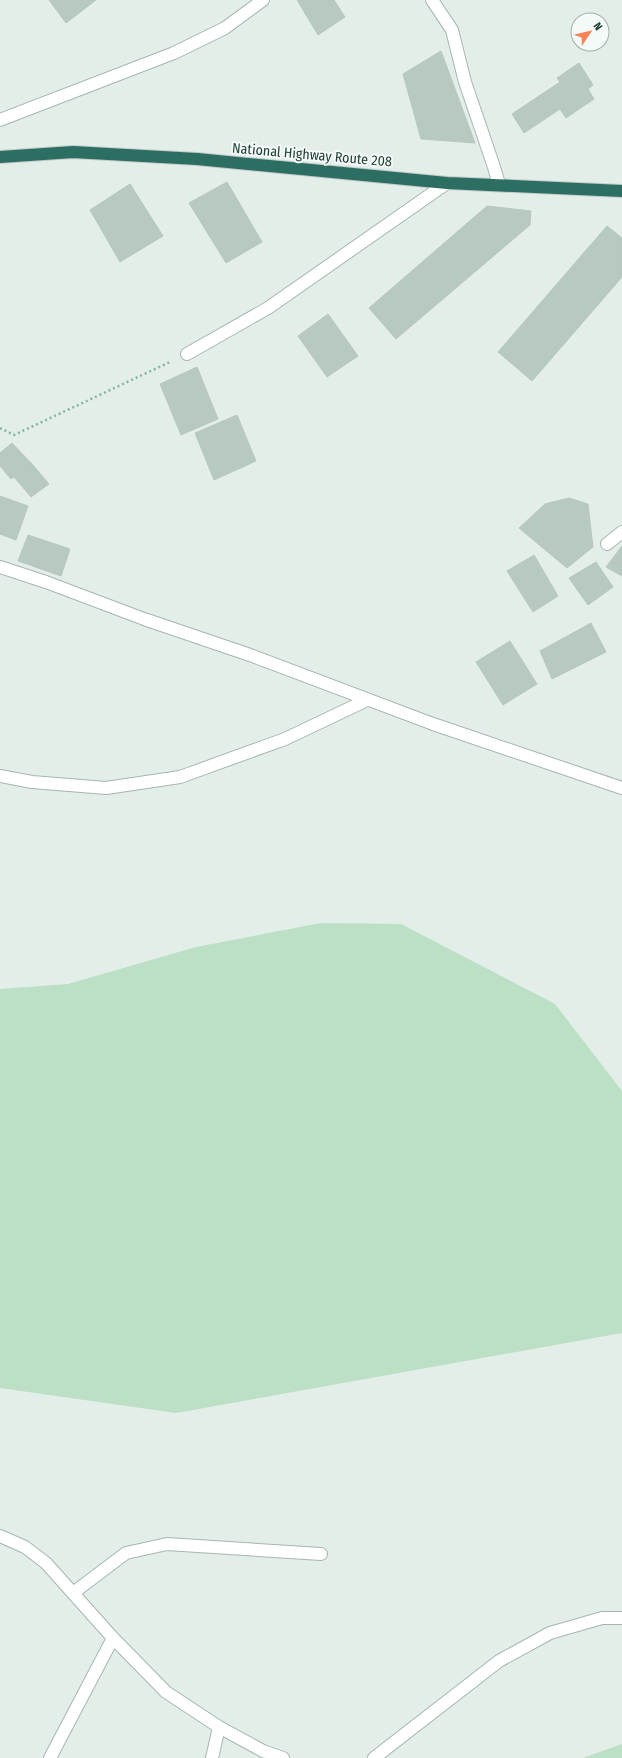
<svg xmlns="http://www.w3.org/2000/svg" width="622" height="1758" viewBox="0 0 622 1758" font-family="'Fira Sans Condensed',sans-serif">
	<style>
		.green { fill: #bbe0c6 }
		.building { fill: #b8c9c2; stroke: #b5c8c1 }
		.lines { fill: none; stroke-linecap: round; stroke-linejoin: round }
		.minor-casing { stroke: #a5b6b1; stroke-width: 14 }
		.highway-casing { stroke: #c1cac8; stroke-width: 14 }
		.path { stroke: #82b3a5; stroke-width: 2.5; stroke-dasharray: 2 3; stroke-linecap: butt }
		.minor { stroke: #fff; stroke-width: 12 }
		.highway { stroke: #2c6e62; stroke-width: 12 }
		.labels { text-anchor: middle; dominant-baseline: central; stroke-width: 4; stroke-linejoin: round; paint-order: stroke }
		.street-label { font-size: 14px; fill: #224039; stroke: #f4faf7 }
	</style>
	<rect width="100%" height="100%" fill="#e3eee9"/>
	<path class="green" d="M 321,923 L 401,924 L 555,1004 L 622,1091 L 622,1333 L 176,1413 L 0,1388 L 0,989 L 68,984 L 196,947 Z
		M 622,1744 L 622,1758 L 583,1758 Z"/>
	<path class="building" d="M 49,0 L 96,0 L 66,23 Z
		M 297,0 L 334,0 L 345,17 L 318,35 Z
		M 441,51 L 475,143 L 421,139 L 403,74 Z
		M 579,63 L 593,85 L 588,89 L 594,99 L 566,118 L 560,109 L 524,133 L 512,114 L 560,82 L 557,78 Z
		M 227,182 L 262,242 L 226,263 L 189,203 Z
		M 130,184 L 163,236 L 120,262 L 90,210 Z
		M 487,206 L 531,211 L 530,225 L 396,339 L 369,308 Z
		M 607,226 L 622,238 L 622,277 L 532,381 L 498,352 Z
		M 328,314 L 358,356 L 327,377 L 298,336 Z
		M 197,367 L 218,419 L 181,435 L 160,384 Z
		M 237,415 L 256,461 L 214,480 L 195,433 Z
		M 12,443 L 32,464 L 11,479 L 0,466 L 0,453 Z
		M 32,464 L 49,484 L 31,497 L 14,477 Z
		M 0,496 L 28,506 L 16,540 L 0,534 Z
		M 569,498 L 588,504 L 593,547 L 567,568 L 519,528 L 545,504 Z
		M 28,535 L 70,549 L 61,576 L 18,561 Z
		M 622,546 L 622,576 L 606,567 Z
		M 534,555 L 558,596 L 533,612 L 507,571 Z
		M 596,562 L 613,587 L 588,605 L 569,578 Z
		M 591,623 L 606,652 L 552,679 L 540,651 Z
		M 510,641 L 537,684 L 503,705 L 476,662 Z"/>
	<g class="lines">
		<defs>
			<path id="minor" d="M 432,0 L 452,30 L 465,82 L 493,164 L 499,184
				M 0,120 L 174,53 L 225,28 L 263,0
				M 187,354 L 268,308 L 447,183
				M 607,544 L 622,532
				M 0,567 L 46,582 L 144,619 L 250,655 L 433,724 L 622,788
				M 0,776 L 32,782 L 106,788 L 180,777 L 285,739 L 367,700
				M 0,1536 L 25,1547 L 46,1563 L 113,1638 L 166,1692 L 219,1727 L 263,1751 L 283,1758
				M 73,1593 L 126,1553 L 167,1544 L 321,1554
				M 50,1758 L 113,1638
				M 212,1758 L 219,1727
				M 374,1758 L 499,1661 L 550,1633 L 602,1618 L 622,1618"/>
			<path id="highway" d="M 0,157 L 73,152 L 197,159 L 447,183 L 622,191"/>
		</defs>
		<use href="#minor" class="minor-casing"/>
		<use href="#highway" class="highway-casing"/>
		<path class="path" d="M 0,428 L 14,435 L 170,362"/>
		<use href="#minor" class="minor"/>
		<use href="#highway" class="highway"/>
	</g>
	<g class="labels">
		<g class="street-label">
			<text transform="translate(312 155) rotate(5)">National Highway Route 208</text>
		</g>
	</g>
	<g transform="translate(590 32) rotate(55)"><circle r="19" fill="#f4faf7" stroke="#a0b0ab"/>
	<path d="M0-3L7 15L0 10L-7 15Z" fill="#f88357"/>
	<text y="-6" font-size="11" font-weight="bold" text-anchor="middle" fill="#224039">N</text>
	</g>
</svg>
